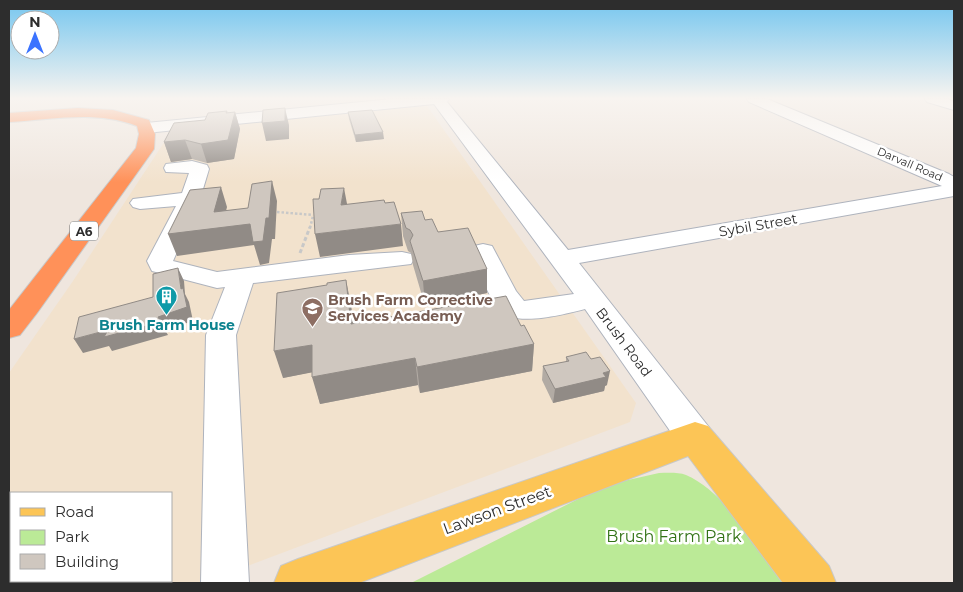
<svg xmlns="http://www.w3.org/2000/svg" width="963" height="592" viewBox="0 0 963 592" font-family="Montserrat,sans-serif">
	<style>
		.education { fill: #f2e2cd; fill-rule: evenodd }
		.green { fill: #bbea97 }
		.lines { fill: none; stroke-linecap: round; stroke-linejoin: round }
		.minor-casing { stroke: #aeb3bd; stroke-width: 2 }
		.major-casing { stroke: #c8c8c8; stroke-width: 2 }
		.highway-casing { stroke: #c8c8c8; stroke-width: 2 }
		.path-far1 { stroke: #c8c8c8; stroke-width: 2.5; stroke-dasharray: 2.5 2; stroke-linecap: butt }
		.path { stroke: #c8c8c8; stroke-width: 3; stroke-dasharray: 4 2.5; stroke-linecap: butt }
		.minor { fill: #fff; fill-rule: evenodd }
		.major { fill: #fcc556; fill-rule: evenodd }
		.highway { fill: #ff9159; fill-rule: evenodd }
		.wall { fill: #b2aba4 }
		.shaded-wall { fill: #918b86 }
		.building { fill: #cfc7bf; stroke: #918b86 }
		.labels { text-anchor: middle; dominant-baseline: central; stroke-width: 5; stroke-linejoin: round; paint-order: stroke }
		.far-street-label { font-size: 11px; fill: #2d2d2d; stroke: #fff }
		.shield { fill: #fff; stroke: #6c6c6c; stroke-width: 1 }
		.shield-label { font-size: 12px; font-weight: bold; fill: #2d2d2d }
		.street-label { font-size: 14px; fill: #2d2d2d; stroke: #fff }
		.education-label { font-size: 14px; font-weight: bold; fill: #785e54; stroke: #fff; text-anchor: start }
		.culture-label { font-size: 14px; font-weight: bold; fill: #0d838f; stroke: #fff }
		.near-street-label { font-size: 16px; fill: #2d2d2d; stroke: #fff }
		.near-park-label { font-size: 16px; fill: #317215; stroke: #fff }
	</style>
	<rect width="100%" height="100%" fill="#efe6de"/>
	<path class="education" d="M 427,106 L 636,403 L 630,422 L 202,583 L 9,583 L 9,373 L 73,281 L 165,141 L 191,127 ZM 11,493 L 171,493 L 171,581 L 11,581 Z"/>
	<path class="green" d="M 659,473 C 667,473 678,472 686,475 C 726,492 758,549 782,583 L 411,583 L 606,485 Z"/>
	<g class="lines">
		<defs>
			<path id="minor" d="M 392,99 L 449,99 L 447,102 L 568,250 L 942,186 L 749,102 L 747,99 L 767,99 L 949,174 L 954,177 L 954,196 L 579,263 L 708,426 L 714,437 L 708,448 L 695,452 L 682,448 L 585,309 C 565,314 521,326 504,313 C 489,303 478,267 471,251 L 474,246 L 483,244 L 492,246 L 516,291 L 524,301 L 574,294 L 434,104 L 146,133 L 140,131 L 138,128 L 140,125 L 146,123 Z
				M 925,99 L 948,99 L 954,102 L 954,110 L 927,102 Z
				M 192,161 L 207,165 L 209,169 L 200,199 L 173,261 L 217,272 L 349,255 L 402,252 L 411,254 L 414,259 L 411,264 L 253,283 L 236,335 L 249,583 L 201,583 L 206,335 L 225,287 L 217,288 L 152,271 L 147,261 L 176,206 L 140,209 L 133,207 L 130,203 L 133,199 L 182,193 L 189,173 L 166,172 L 164,168 L 166,164 Z"/>
			<path id="major" d="M 695,422 L 708,426 L 829,566 L 836,583 L 783,583 L 688,456 L 359,583 L 274,583 L 281,566 L 298,559 Z"/>
			<path id="highway" d="M 78,108 L 113,110 L 149,120 L 155,134 L 154,149 L 37,313 L 20,335 L 9,338 L 9,310 L 136,148 L 139,134 L 137,126 C 96,110 51,120 9,122 L 9,113 Z"/>
		</defs>
		<use href="#minor" class="minor-casing"/>
		<use href="#major" class="major-casing"/>
		<use href="#highway" class="highway-casing"/>
		<path class="path-far1" d="M 277,212 L 313,215
			M 310,228 L 313,216"/>
		<path class="path" d="M 300,253 L 310,227"/>
		<use href="#minor" class="minor"/>
		<use href="#major" class="major"/>
		<use href="#highway" class="highway"/>
	</g>
	<path class="wall" d="M 227,111 L 227,113 L 235,112 L 240,129 L 234,159 L 207,163 L 192,159 L 171,162 L 164,142 L 205,120 Z
		M 348,112 L 384,139 L 356,142 L 349,119 Z
		M 401,213 L 425,220 L 438,232 L 487,269 L 487,293 L 425,306 L 413,265 L 411,253 L 408,251 L 403,236 Z
		M 327,285 L 351,305 L 353,323 L 521,326 L 534,344 L 532,371 L 420,393 L 418,385 L 320,404 L 312,372 L 283,378 Z
		M 566,357 L 607,385 L 605,386 L 604,391 L 553,403 L 542,380 L 543,366 L 566,362 Z"/>
	<path class="shaded-wall" d="M 285,108 L 289,125 L 289,139 L 266,141 L 262,123 Z
		M 227,111 L 231,128 L 235,112 L 240,129 L 234,159 L 207,163 L 201,144 L 226,113 Z
		M 383,132 L 384,139 L 356,142 L 355,135 Z
		M 185,140 L 192,159 L 171,162 L 164,142 Z
		M 272,181 L 277,201 L 275,239 L 272,239 L 269,263 L 260,265 L 254,245 L 177,256 L 168,234 L 221,187 L 227,207 L 222,227 L 266,218 Z
		M 344,188 L 348,209 L 341,205 Z
		M 401,224 L 403,246 L 320,257 L 315,234 Z
		M 178,268 L 184,281 L 185,294 L 189,302 L 193,321 L 165,330 L 168,335 L 112,351 L 109,346 L 83,353 L 74,339 L 158,317 L 181,289 Z
		M 487,269 L 487,293 L 425,306 L 423,281 Z
		M 346,280 L 351,305 L 356,350 L 351,324 Z
		M 534,344 L 532,371 L 420,393 L 417,367 Z
		M 312,345 L 319,371 L 283,378 L 274,351 Z
		M 415,358 L 418,385 L 320,404 L 312,377 Z
		M 610,371 L 607,385 L 605,386 L 604,391 L 553,403 L 555,389 L 603,373 Z"/>
	<path class="building" d="M 285,108 L 285,121 L 262,123 L 263,110 Z
		M 372,110 L 383,132 L 355,135 L 348,112 Z
		M 227,111 L 226,113 L 235,112 L 228,140 L 201,144 L 185,140 L 164,142 L 174,123 L 205,120 L 208,113 Z
		M 272,181 L 269,218 L 266,218 L 263,241 L 253,242 L 250,224 L 168,234 L 190,190 L 221,187 L 214,212 L 248,208 L 252,184 Z
		M 344,188 L 341,205 L 384,200 L 385,203 L 394,202 L 401,224 L 315,234 L 313,199 L 319,199 L 321,189 Z
		M 422,211 L 425,220 L 432,219 L 438,232 L 468,228 L 487,269 L 423,281 L 410,241 L 413,235 L 410,230 L 406,228 L 401,213 Z
		M 178,268 L 181,289 L 183,288 L 187,307 L 158,317 L 161,322 L 104,337 L 108,330 L 74,339 L 79,317 L 153,297 L 153,274 Z
		M 346,280 L 351,324 L 506,296 L 521,326 L 524,325 L 534,344 L 417,367 L 415,358 L 312,377 L 312,345 L 274,351 L 277,293 L 327,285 L 327,283 Z
		M 586,352 L 591,359 L 600,357 L 610,371 L 603,373 L 606,377 L 555,389 L 543,366 L 569,361 L 566,357 Z"/>
	<linearGradient id="sky" x2="0" y2="1"><stop stop-color="#75c6ef"/><stop offset="0.54" stop-color="#f8f4f0"/><stop offset="1" stop-color="#f8f4f0" stop-opacity="0"/></linearGradient>
	<rect width="963" height="182" fill="url(#sky)"/>
	<defs>
		<symbol id="building-pin" viewBox="-11 -11 22 30"><path d="M0 17L-7.5 6A9.5 9.5 0 1 1 7.5 6Z" fill="#0f9aa8" stroke="#fff"/><path d="M-4-6H4V6H1V3H-1V6H-4ZM-2.5-4.3h1.7v1.8h-1.7ZM.8-4.3h1.7v1.8H.8ZM-2.5-1h1.7V.8h-1.7ZM.8-1h1.7V.8H.8Z" fill="#fff"/></symbol>
		<symbol id="school-pin" viewBox="-11 -11 22 30"><path d="M0 17L-7.5 6A9.5 9.5 0 1 1 7.5 6Z" fill="#8d6e63" stroke="#fff"/><path d="M0-5L7-2L0 1L-7-2ZM-4 1L0 2.5L4 1V4Q0 6-4 4Z" fill="#fff"/></symbol>
	</defs>
	<g fill-rule="evenodd">
		<use href="#building-pin" x="154" y="284" width="25" height="34"/>
		<use href="#school-pin" x="300" y="296" width="25" height="34"/>
	</g>
	<g class="labels">
		<g class="far-street-label">
			<text transform="translate(910 164) rotate(23)">Darvall Road</text>
		</g>
		<rect class="shield" x="70" y="221.5" width="28" height="19" rx="4"/>
		<g class="shield-label">
			<text x="84" y="231">A6</text>
		</g>
		<g class="street-label">
			<text transform="translate(758 225) rotate(-10)">Sybil Street</text>
			<text transform="translate(624 342) rotate(53)">Brush Road</text>
		</g>
		<g class="education-label">
			<text x="328" y="300">Brush Farm Corrective<tspan x="328" dy="16">Services Academy</tspan></text>
		</g>
		<g class="culture-label">
			<text x="167" y="325">Brush Farm House</text>
		</g>
		<g class="near-street-label">
			<text transform="translate(497 510) rotate(-20)">Lawson Street</text>
		</g>
		<g class="near-park-label">
			<text x="674" y="536">Brush Farm Park</text>
		</g>
	</g>
	<rect width="963" height="592" fill="none" stroke="#2d2d2d" stroke-width="20"/>
	<rect x="10" y="492" width="162" height="90" fill="#ffffff" stroke="#ababab"/>
	<rect x="20" y="508" width="25" height="8" fill="#fcc556" stroke="#ababab"/>
	<text x="55" y="517" font-size="15" fill="#2d2d2d">Road</text>
	<rect x="20" y="530" width="25" height="15" fill="#bbea97" stroke="#ababab"/>
	<text x="55" y="542" font-size="15" fill="#2d2d2d">Park</text>
	<rect x="20" y="554" width="25" height="15" fill="#cfc7bf" stroke="#ababab"/>
	<text x="55" y="567" font-size="15" fill="#2d2d2d">Building</text>
	<g transform="translate(35 35)"><circle r="24" fill="#ffffff" stroke="#ababab"/>
	<path d="M0-4L9 19L0 12L-9 19Z" fill="#3b73ff"/>
	<text y="-8" font-size="14" font-weight="bold" text-anchor="middle" fill="#2d2d2d">N</text>
	</g>
</svg>
